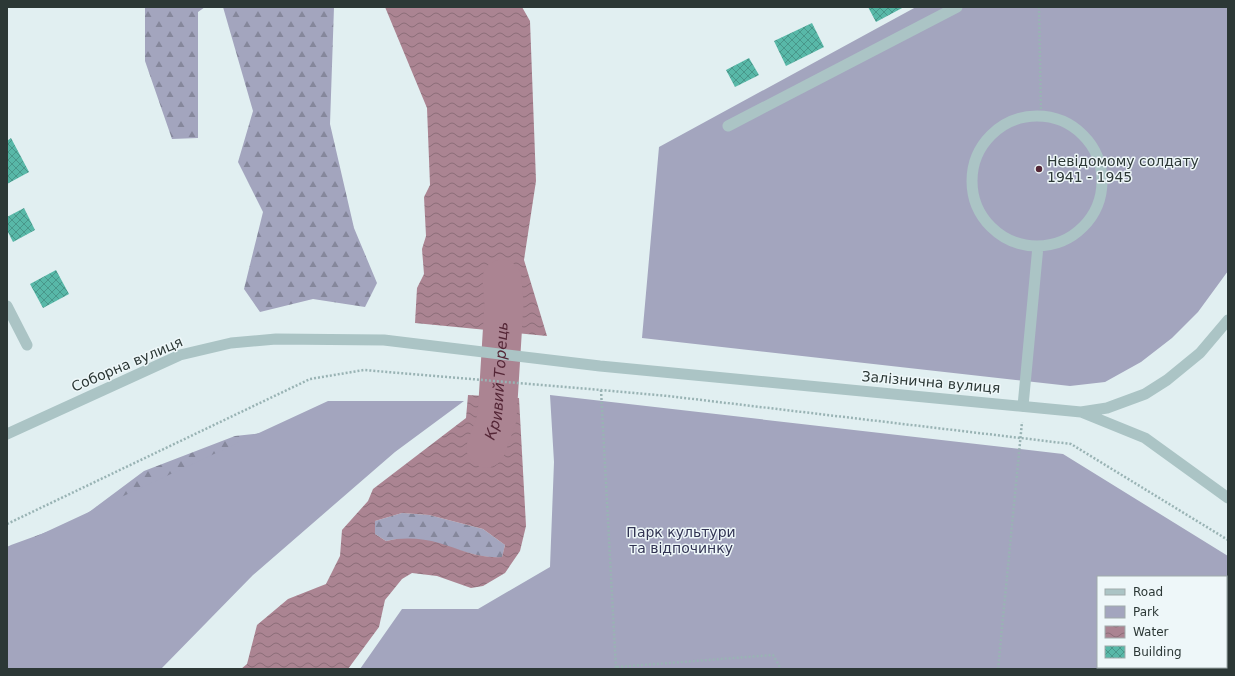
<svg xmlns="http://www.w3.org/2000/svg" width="1235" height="676" viewBox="0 0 1235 676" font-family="'DejaVu Sans',sans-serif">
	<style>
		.forest { fill: url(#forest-firs) }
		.park { fill: #a3a5be; fill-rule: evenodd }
		.water { fill: url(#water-waves); fill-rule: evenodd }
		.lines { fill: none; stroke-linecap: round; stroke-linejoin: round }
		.river { stroke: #ab8492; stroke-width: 39 }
		.building { fill: url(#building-cross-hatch) }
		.path { stroke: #99b3b4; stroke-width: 2.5; stroke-dasharray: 2 2; stroke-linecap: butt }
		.pedestrian { stroke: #abc4c5; stroke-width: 11 }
		.minor { stroke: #abc4c5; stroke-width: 11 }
		.tertiary { stroke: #abc4c5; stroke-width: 11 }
		.poi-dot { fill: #542636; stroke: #eef7f9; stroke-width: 1.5 }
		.labels { text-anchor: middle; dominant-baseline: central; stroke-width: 3; stroke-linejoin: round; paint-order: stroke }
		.poi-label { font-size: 14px; fill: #2c3836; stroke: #eef7f9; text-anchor: start }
		.street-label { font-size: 14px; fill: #2c3836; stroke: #eef7f9 }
		.park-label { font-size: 14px; fill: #323453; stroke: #eef7f9 }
		.water-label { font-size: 15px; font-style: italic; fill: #542636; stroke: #eef7f9 }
	</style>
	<defs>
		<pattern id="forest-firs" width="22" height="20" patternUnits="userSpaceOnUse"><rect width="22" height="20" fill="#a3a5be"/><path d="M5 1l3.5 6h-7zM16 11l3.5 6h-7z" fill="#85879b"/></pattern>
		<pattern id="water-waves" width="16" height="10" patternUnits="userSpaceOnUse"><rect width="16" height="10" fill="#ab8492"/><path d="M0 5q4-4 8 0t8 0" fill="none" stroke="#8b6d78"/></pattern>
		<pattern id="building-cross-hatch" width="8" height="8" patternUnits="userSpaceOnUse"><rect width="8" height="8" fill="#58b8a8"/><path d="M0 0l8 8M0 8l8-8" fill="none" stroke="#49978a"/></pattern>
	</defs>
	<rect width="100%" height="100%" fill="#e1eff1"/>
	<path class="forest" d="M 145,7 L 205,7 L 198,12 L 198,138 L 172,139 L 145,61 Z
		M 223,7 L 334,7 L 330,124 L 354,228 L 377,283 L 365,307 L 313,299 L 260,312 L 244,289 L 263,212 L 238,162 L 253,111 Z
		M 262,433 L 7,581 L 7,547 L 11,545 L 77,521 L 144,471 L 235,436 Z
		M 402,513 L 429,515 L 483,529 L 505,545 L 502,558 C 461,558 430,532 386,541 L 375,534 L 375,521 Z"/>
	<path class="park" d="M 916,7 L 1228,7 L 1228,271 L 1198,312 L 1172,338 L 1141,362 L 1105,382 L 1070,386 L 642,338 L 659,147 Z
		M 550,395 L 1063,454 L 1228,556 L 1228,669 L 360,669 L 402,609 L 478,609 L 550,567 L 554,462 ZM 1098,577 L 1226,577 L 1226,667 L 1098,667 Z
		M 328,401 L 464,401 L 395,452 L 253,575 L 161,669 L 7,669 L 7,550 Z"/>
	<path class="water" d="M 385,7 L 522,7 L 530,21 L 536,181 L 524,260 L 547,336 L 415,323 L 417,288 L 424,274 L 422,249 L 426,236 L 424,197 L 430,185 L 427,108 Z
		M 468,395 L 519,398 L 526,526 L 520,551 L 505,573 L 483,586 L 471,588 L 437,576 L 412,573 L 402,579 L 385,600 L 379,627 L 348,669 L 241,669 L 247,664 L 257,625 L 288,599 L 326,584 L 340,556 L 342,530 L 368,501 L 373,489 L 466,418 ZM 402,513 L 429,515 L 483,529 L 505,545 L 502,557 C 479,559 460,549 439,543 C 423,538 402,537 386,541 L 375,534 L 375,521 Z"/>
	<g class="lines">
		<path class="river" id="s1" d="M 486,448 L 497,418 L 504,304 L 502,279"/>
	</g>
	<path class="building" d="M 868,7 L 904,7 L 876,22 Z
		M 812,23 L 824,47 L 786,66 L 774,41 Z
		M 749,58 L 759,75 L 735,87 L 726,70 Z
		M 11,138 L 29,172 L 7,184 L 7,141 Z
		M 24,208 L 35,230 L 13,242 L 7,230 L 7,217 Z
		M 56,270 L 69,294 L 43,308 L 30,284 Z"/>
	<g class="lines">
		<path class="path" d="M 1039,7 L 1041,115
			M 601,390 L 616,669
			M 7,524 L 310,379 L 364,370 L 601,390 L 668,396 L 1071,444 L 1228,540
			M 617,667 L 773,655 L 781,669
			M 998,669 L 1022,422"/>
		<path class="pedestrian" d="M972 181a65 65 0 1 1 130 0a65 65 0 1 1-130 0Z
			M 1023,406 L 1038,246"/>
		<path class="minor" d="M 728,126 L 957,7
			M 7,306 L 27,345"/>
		<path class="tertiary" d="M 1081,412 L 1145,438 L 1228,498
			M 7,434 L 180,355 L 231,343 L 276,339 L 384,340 L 600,366 L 1081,412 L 1107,408 L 1145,394 L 1167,380 L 1200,353 L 1228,320"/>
	</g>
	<circle class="poi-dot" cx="1039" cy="169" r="4"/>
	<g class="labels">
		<g class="poi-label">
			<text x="1047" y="161">Невідомому солдату<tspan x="1047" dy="16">1941 - 1945</tspan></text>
		</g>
		<g class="street-label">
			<text transform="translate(127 364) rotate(-23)">Соборна вулиця</text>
			<text transform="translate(931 382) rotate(5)">Залізнична вулиця</text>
		</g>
		<g class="park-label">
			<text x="681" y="532">Парк культури<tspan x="681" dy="16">та відпочинку</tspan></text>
		</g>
		<g class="water-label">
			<text stroke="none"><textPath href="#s1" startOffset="69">Кривий Торець</textPath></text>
		</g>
	</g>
	<rect width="1235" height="676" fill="none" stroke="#2c3836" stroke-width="16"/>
	<rect x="1097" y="576" width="130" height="92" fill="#eef7f9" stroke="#a0abab"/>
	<rect x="1105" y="589" width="20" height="6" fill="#abc4c5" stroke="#a0abab"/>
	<text x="1133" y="596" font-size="12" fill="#2c3836">Road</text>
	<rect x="1105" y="606" width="20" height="12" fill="#a3a5be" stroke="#a0abab"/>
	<text x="1133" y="616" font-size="12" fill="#2c3836">Park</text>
	<rect x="1105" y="626" width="20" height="12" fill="url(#water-waves)" stroke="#a0abab"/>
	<text x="1133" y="636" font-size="12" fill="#2c3836">Water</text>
	<rect x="1105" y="646" width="20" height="12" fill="url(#building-cross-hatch)" stroke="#a0abab"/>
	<text x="1133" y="656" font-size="12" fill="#2c3836">Building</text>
</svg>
